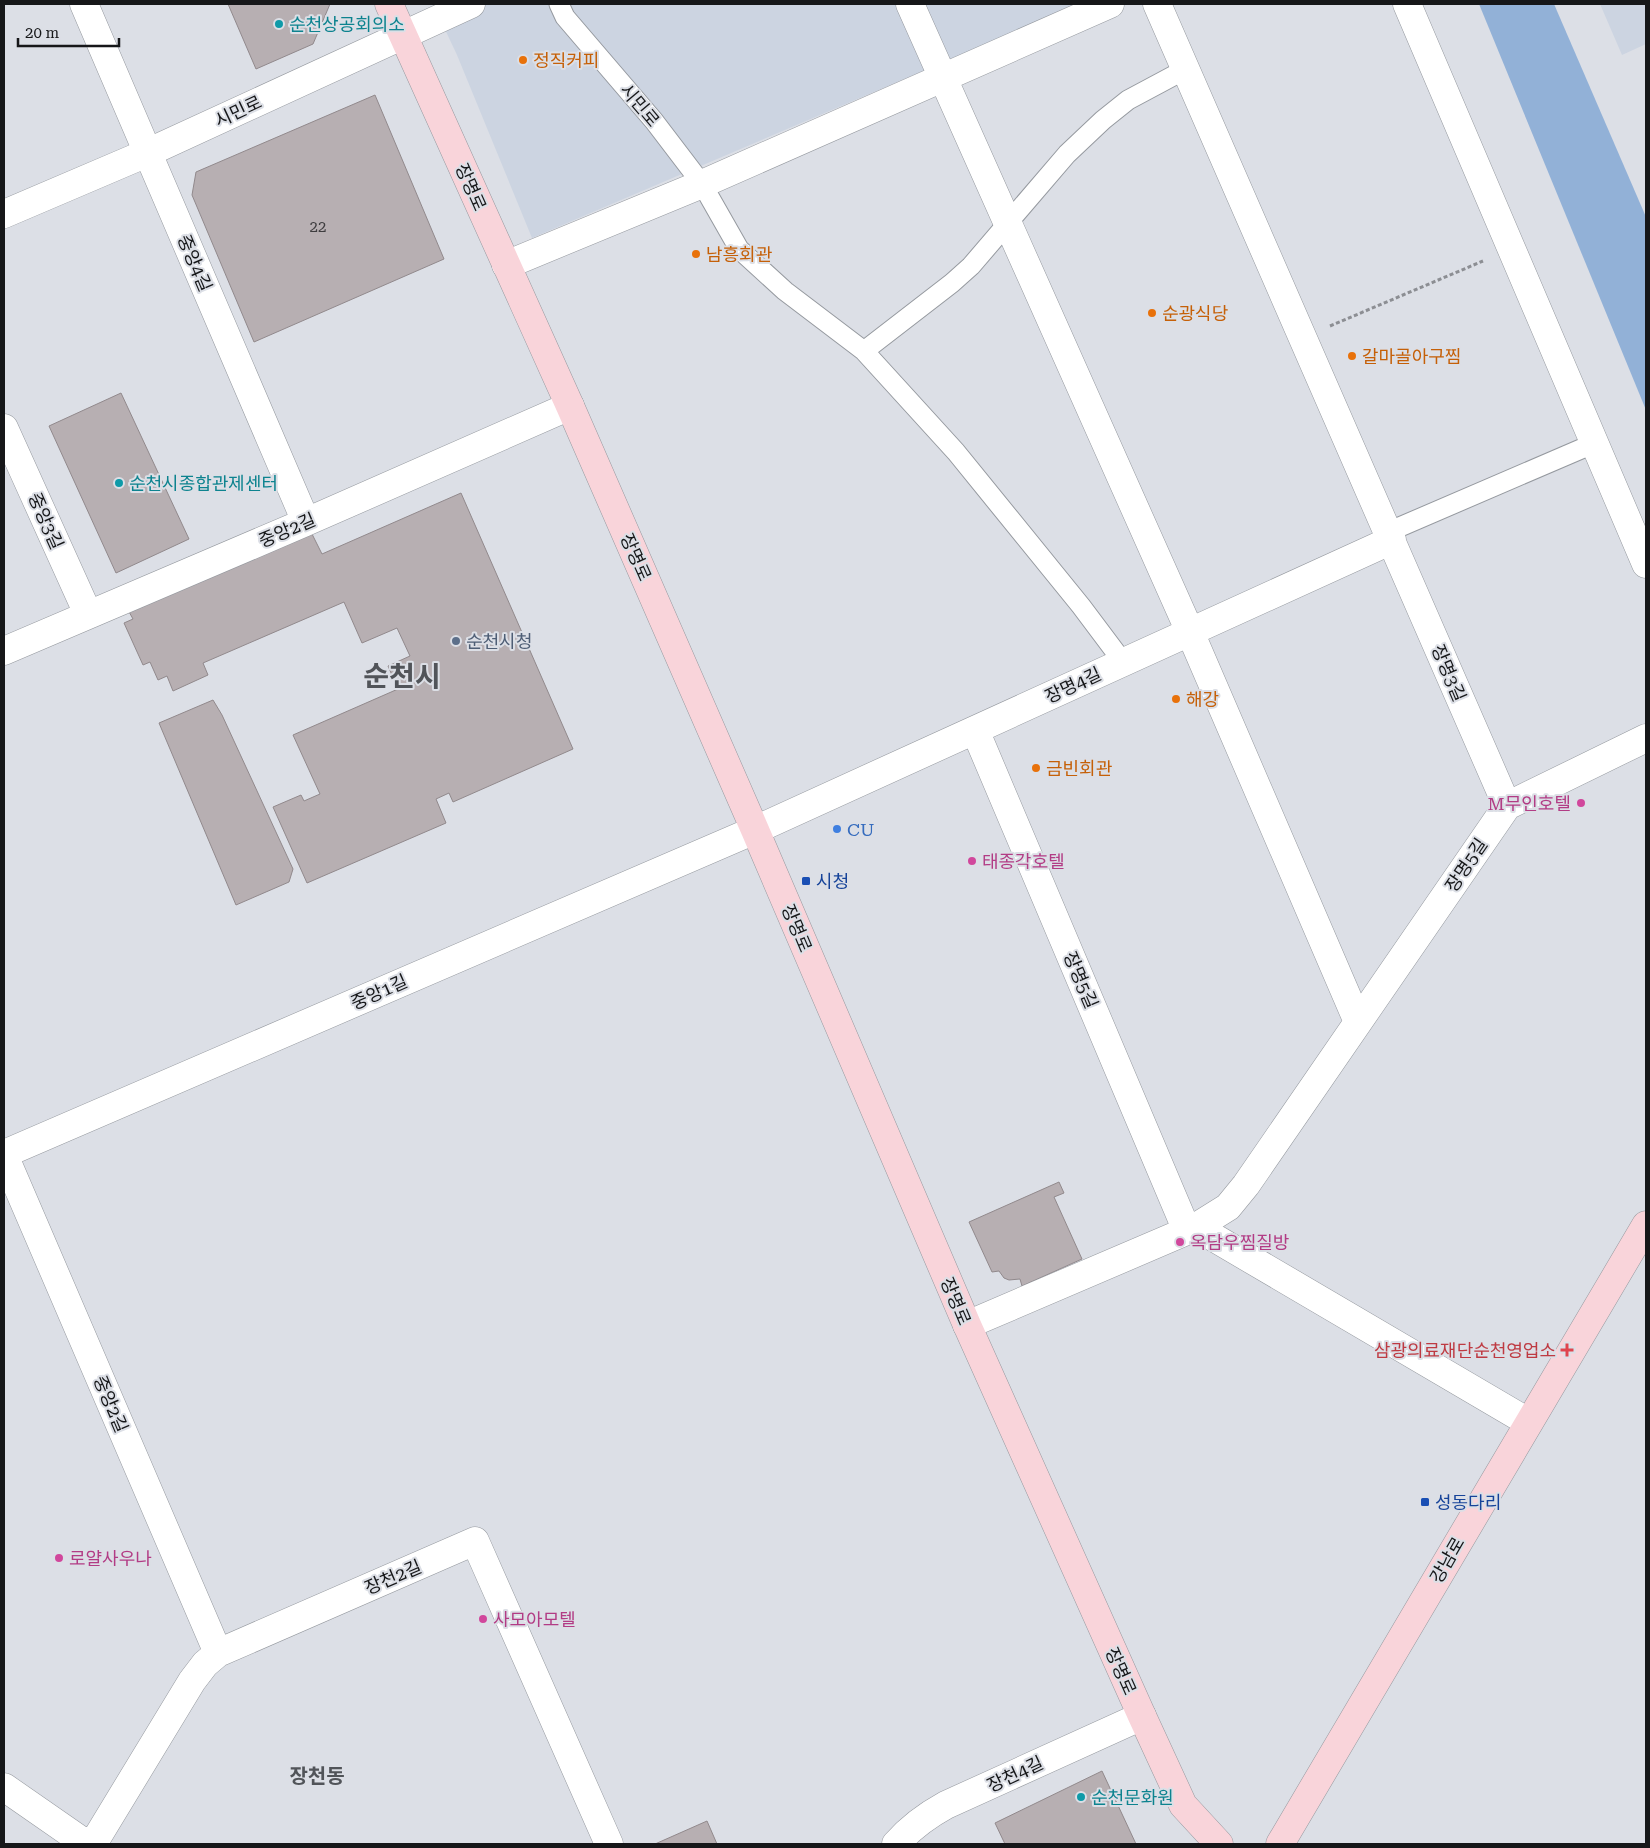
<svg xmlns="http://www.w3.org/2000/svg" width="1650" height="1848" viewBox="0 0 1650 1848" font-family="'Roboto Serif','Noto Sans KR',serif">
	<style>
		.built { fill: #ccd4e1 }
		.water { fill: #92b1d7 }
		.building { fill: #b7afb2; stroke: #91898c }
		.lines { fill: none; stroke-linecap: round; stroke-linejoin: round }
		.lane-casing { stroke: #95999f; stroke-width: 21 }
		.street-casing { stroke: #95999f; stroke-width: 29 }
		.secondary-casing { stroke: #95999f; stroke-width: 29 }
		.path { stroke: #8c8e93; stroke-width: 3; stroke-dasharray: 4 2.5; stroke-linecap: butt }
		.lane { stroke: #fff; stroke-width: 19 }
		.street { stroke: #fff; stroke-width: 28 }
		.secondary { stroke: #f9d4da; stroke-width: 28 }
		.culture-dot { fill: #0f9aa8; stroke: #dcdfe6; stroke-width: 2 }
		.food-dot { fill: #e8710a; stroke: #dcdfe6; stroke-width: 2 }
		.service-dot { fill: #5c6f8a; stroke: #dcdfe6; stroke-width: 2 }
		.hotel-dot { fill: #d1479c; stroke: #dcdfe6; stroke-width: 2 }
		.shop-dot { fill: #3f7fe0; stroke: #dcdfe6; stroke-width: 2 }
		.transit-dot { fill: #1a4fb4; stroke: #dcdfe6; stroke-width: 2 }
		.health-dot { fill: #e0444e; stroke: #dcdfe6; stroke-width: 2 }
		.labels { text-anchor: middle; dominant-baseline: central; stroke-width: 4; stroke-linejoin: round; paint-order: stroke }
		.number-label { font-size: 15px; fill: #3e3d3f }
		.culture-label { font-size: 18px; fill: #0d838f; stroke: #dcdfe6; text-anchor: start }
		.food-label { font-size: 18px; fill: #c56008; stroke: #dcdfe6; text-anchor: start }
		.street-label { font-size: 18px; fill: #161719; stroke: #dcdfe6 }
		.service-label { font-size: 18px; fill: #4e5e75; stroke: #dcdfe6; text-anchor: start }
		.hotel-label { font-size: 18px; fill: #b23c85; stroke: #dcdfe6; text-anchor: start }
		.shop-label { font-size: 18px; fill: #366cbe; stroke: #dcdfe6; text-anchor: start }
		.transit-label { font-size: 18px; fill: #164399; stroke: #dcdfe6; text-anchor: start }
		.health-label { font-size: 18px; fill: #be3a42; stroke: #dcdfe6; text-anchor: end }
		.quarter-label { font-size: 20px; font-weight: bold; fill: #515459; stroke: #dcdfe6 }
		.town-label { font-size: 28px; font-weight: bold; fill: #515459; stroke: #dcdfe6 }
	</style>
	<rect width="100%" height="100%" fill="#dcdfe6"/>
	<path class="built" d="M 433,4 L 1080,4 L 532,238 L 457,55 Z
		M 1600,4 L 1646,4 L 1646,44 L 1622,55 Z"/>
	<path class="water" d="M 1479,4 L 1554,4 L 1646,217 L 1646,410 Z"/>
	<path class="building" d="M 228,4 L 330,4 L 313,44 L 256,69 Z
		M 375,95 L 444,259 L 254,342 L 192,195 L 196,172 Z
		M 121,393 L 189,539 L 116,573 L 49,426 Z
		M 461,493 L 573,749 L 453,802 L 449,793 L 436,799 L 446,823 L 307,883 L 273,807 L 301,795 L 304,801 L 320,794 L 293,735 L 398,689 L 388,666 L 410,656 L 397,628 L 362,643 L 344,602 L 203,663 L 208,675 L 173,691 L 167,676 L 158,680 L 150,662 L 143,665 L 124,623 L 133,619 L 128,610 L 306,522 L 322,554 Z
		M 213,700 L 222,715 L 293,869 L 289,882 L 236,905 L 159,723 Z
		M 1059,1182 L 1064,1193 L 1054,1197 L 1082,1259 L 1022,1286 L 1020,1279 L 1009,1280 L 1004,1278 L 999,1271 L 992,1272 L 969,1222 Z
		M 1102,1771 L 1136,1844 L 1005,1844 L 995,1823 Z
		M 707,1821 L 717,1844 L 655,1844 Z"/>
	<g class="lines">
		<defs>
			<path id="lane" d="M 559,4 L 565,17 L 654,121 L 702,184 L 739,249 L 785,291 L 864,351 L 956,452 L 1081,606 L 1123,662
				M 864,351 L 952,283 L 971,266 L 1067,154 L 1103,120 L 1128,100 L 1186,69
				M 1388,532 L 1595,443"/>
			<path id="street" d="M 84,4 L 306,522
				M 910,4 L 1190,632 L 1358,1022
				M 1157,4 L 1507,806
				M 1407,4 L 1646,564
				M 4,214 L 147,153 L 471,4
				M 506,265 L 702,184 L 1110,4
				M 4,428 L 88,614
				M 4,651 L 306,522 L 570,406
				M 975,730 L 1187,1231
				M 4,1154 L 755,830 L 1392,540
				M 4,1155 L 218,1653
				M 1196,1227 L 1528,1422
				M 967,1325 L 1196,1227 L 1228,1207 L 1246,1185 L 1507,806 L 1646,738
				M 4,1787 L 86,1844
				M 93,1844 L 192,1681 L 205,1664 L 218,1653 L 475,1541 L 609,1844
				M 896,1844 C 910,1828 926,1816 946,1805 L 1142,1716"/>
			<path id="secondary" d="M 389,4 L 570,406 L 755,830 L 967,1325 L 1142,1716 L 1183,1805 L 1219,1844
				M 1280,1844 L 1646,1225"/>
		</defs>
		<use href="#lane" class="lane-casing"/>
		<use href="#street" class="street-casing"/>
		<use href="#secondary" class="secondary-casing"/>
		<path class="path" d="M 1330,326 L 1483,261"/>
		<use href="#lane" class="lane"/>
		<use href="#street" class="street"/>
		<use href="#secondary" class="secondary"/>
	</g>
	<g class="culture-dot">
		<circle cx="279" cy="24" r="5"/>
		<circle cx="119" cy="483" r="5"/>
		<circle cx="1081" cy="1797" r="5"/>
	</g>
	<g class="food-dot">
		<circle cx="523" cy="60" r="5"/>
		<circle cx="696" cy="254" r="5"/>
		<circle cx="1152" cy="313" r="5"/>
		<circle cx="1352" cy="356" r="5"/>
		<circle cx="1176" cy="699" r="5"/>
		<circle cx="1036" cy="768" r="5"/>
	</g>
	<circle class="service-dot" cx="456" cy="641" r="5"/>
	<g class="hotel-dot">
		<circle cx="1581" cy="803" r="5"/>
		<circle cx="972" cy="861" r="5"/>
		<circle cx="1180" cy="1242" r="5"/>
		<circle cx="59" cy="1558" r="5"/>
		<circle cx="483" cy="1619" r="5"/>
	</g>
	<circle class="shop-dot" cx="837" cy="829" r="5"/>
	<g class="transit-dot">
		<rect x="801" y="876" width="10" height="10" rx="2.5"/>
		<rect x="1420" y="1497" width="10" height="10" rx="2.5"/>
	</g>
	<path class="health-dot" d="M1564.5 1342.5h5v5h5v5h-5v5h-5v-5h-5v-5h5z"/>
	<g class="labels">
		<g class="number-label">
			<text x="318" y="227">22</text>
		</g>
		<g class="culture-label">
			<text x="289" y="24">순천상공회의소</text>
			<text x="129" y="483">순천시종합관제센터</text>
			<text x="1091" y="1797">순천문화원</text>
		</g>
		<g class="food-label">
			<text x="533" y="60">정직커피</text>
			<text x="706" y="254">남흥회관</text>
			<text x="1162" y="313">순광식당</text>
			<text x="1362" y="356">갈마골아구찜</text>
			<text x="1186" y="699">해강</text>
			<text x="1046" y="768">금빈회관</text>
		</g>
		<g class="street-label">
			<text transform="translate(640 105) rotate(50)">시민로</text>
			<text transform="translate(238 111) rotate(-25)">시민로</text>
			<text transform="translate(471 187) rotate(66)">장명로</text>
			<text transform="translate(195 263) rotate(67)">중앙4길</text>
			<text transform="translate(46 521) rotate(66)">중앙3길</text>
			<text transform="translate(287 530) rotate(-23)">중앙2길</text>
			<text transform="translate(636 557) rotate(66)">장명로</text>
			<text transform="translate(1449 673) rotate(67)">장명3길</text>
			<text transform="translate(1073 685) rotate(-25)">장명4길</text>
			<text transform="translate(1466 865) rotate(-56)">장명5길</text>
			<text transform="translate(797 928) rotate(67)">장명로</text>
			<text transform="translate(1081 980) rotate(67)">장명5길</text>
			<text transform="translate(379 992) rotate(-24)">중앙1길</text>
			<text transform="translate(956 1301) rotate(67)">장명로</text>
			<text transform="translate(111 1404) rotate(67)">중앙2길</text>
			<text transform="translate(1447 1560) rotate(-60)">강남로</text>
			<text transform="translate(393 1577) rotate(-23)">장천2길</text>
			<text transform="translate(1121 1671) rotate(66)">장명로</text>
			<text transform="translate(1015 1774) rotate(-25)">장천4길</text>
		</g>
		<g class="service-label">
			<text x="466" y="641">순천시청</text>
		</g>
		<g class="hotel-label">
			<text x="1571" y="803" text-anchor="end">M무인호텔</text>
			<text x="982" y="861">태종각호텔</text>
			<text x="1190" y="1242">옥담우찜질방</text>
			<text x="69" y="1558">로얄사우나</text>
			<text x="493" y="1619">사모아모텔</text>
		</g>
		<g class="shop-label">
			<text x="847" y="829">CU</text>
		</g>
		<g class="transit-label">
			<text x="816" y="881">시청</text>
			<text x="1435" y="1502">성동다리</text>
		</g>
		<g class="health-label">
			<text x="1556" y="1350">삼광의료재단순천영업소</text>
		</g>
		<g class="quarter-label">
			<text x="317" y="1776">장천동</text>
		</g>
		<g class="town-label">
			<text x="402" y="676">순천시</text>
		</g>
	</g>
	<rect width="1650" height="1848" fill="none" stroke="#161719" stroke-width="10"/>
	<path d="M18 38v8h101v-8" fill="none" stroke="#161719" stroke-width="2.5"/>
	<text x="25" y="38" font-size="15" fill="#161719" stroke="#dcdfe6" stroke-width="4" paint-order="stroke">20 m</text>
</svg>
